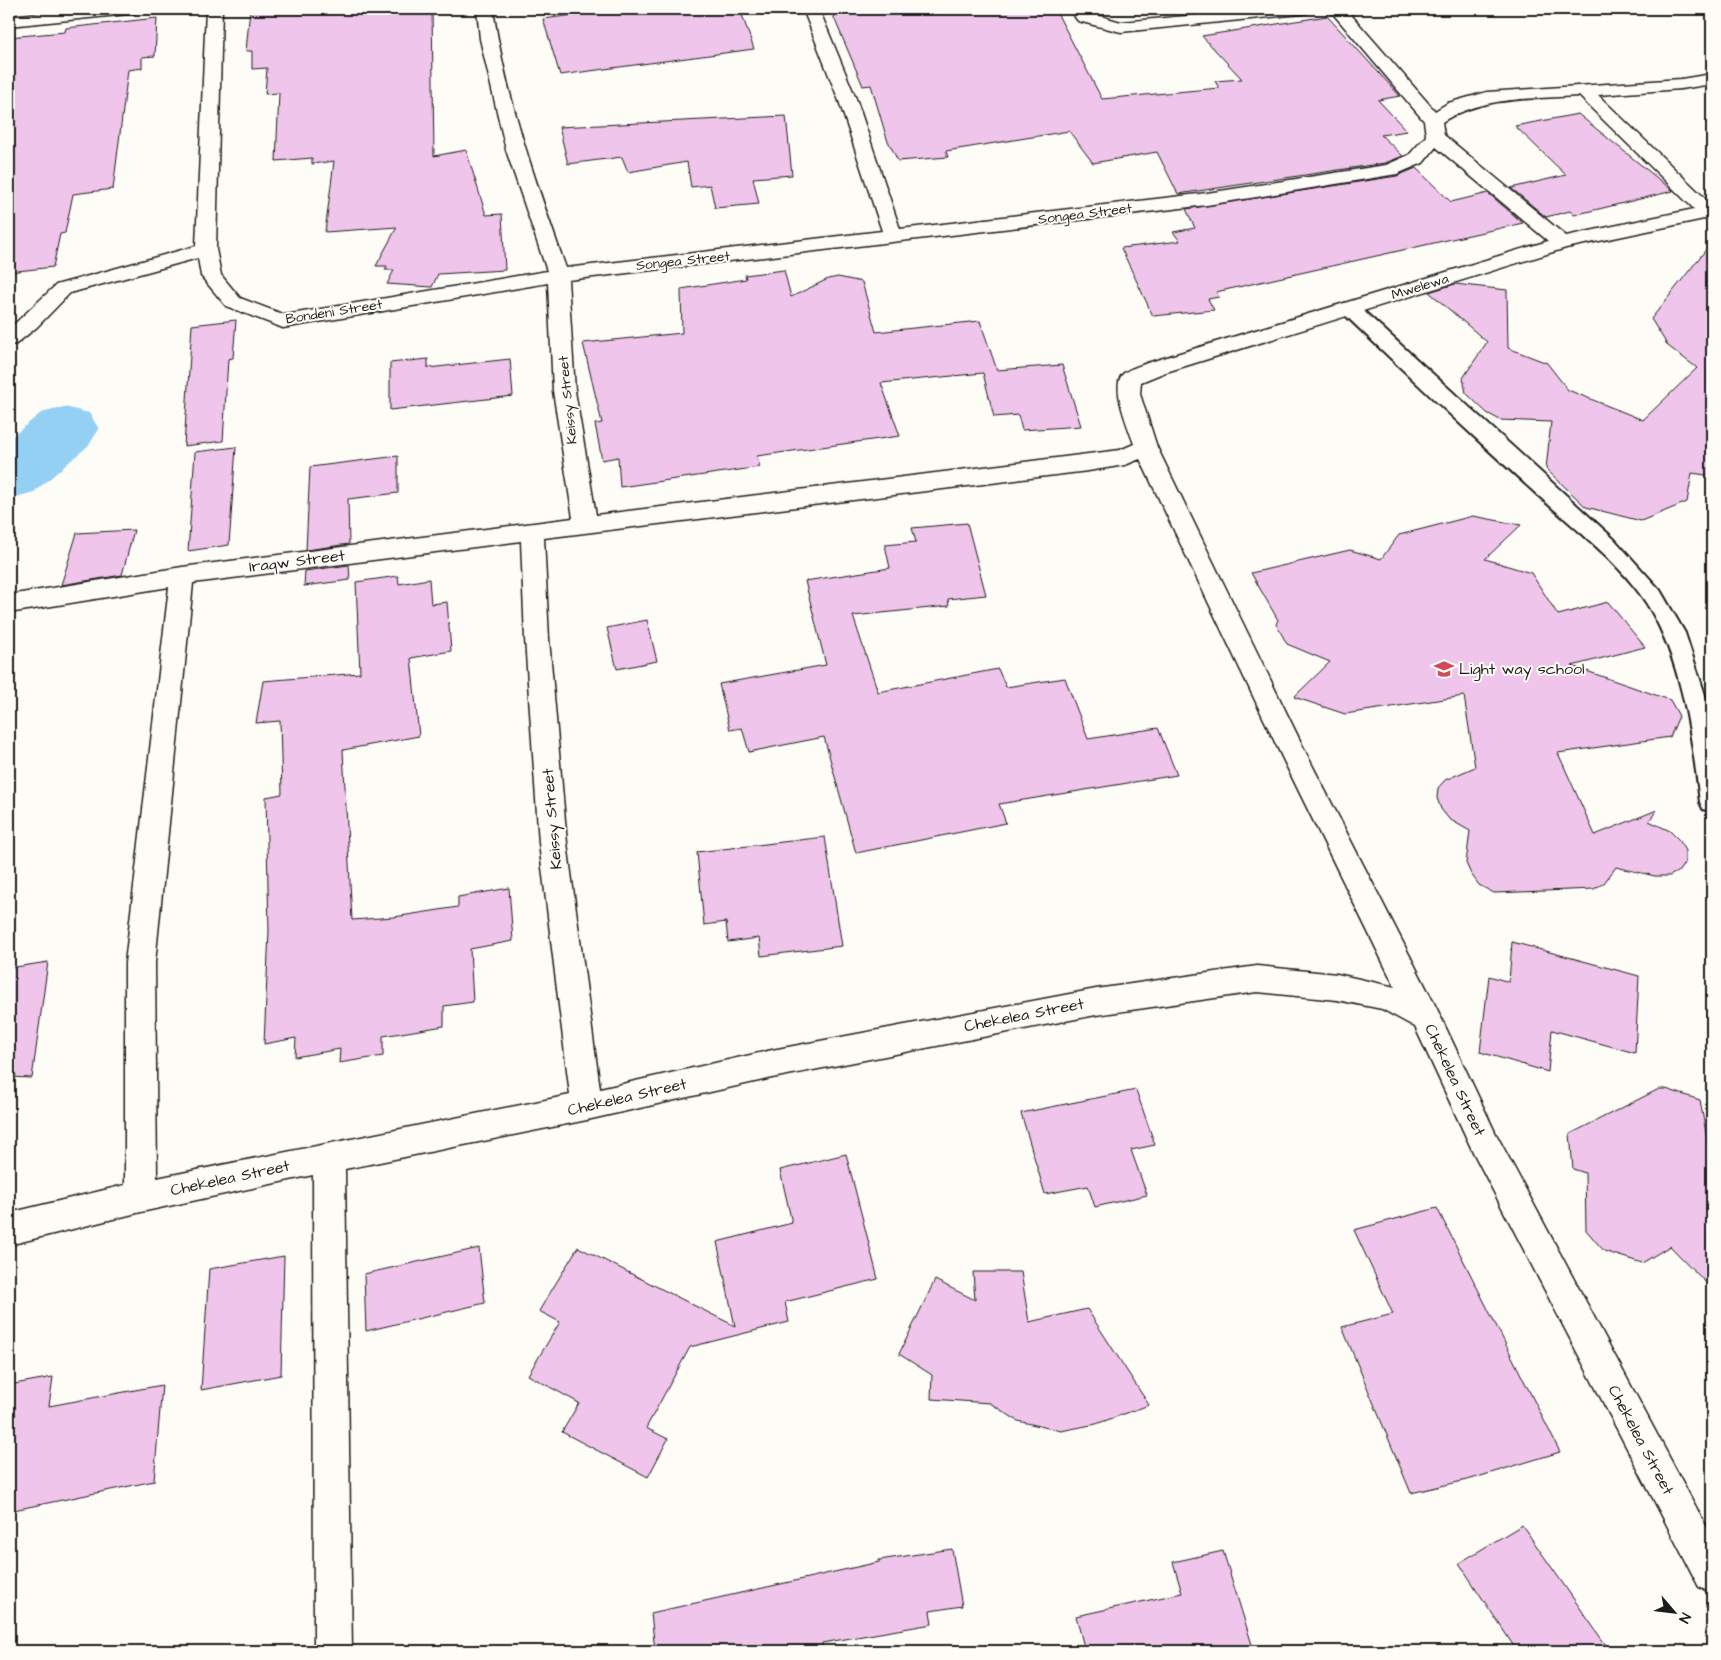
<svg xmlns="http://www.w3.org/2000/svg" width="1721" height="1660" viewBox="0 0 1721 1660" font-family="'Architects Daughter',sans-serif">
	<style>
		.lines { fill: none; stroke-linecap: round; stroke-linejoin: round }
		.river { fill: #94d0f4; fill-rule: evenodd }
		.building { fill: #f0c5eb; stroke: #1c1c1c }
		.service-casing { stroke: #1c1c1c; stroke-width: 4 }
		.minor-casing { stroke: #1c1c1c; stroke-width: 3 }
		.service { fill: #fdfcf7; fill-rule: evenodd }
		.minor { fill: #fdfcf7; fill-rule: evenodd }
		.labels { text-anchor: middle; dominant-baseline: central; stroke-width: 4; stroke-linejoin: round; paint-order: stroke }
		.far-street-label { font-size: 14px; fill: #1c1c1c; stroke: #fdfcf7 }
		.street-label { font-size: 16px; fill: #1c1c1c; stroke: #fdfcf7 }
		.poi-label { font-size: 16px; fill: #1c1c1c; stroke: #fdfcf7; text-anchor: start }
	</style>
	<rect width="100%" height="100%" fill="#fdfcf7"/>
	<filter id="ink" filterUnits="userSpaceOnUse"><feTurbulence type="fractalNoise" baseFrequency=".02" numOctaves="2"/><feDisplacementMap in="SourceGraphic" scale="10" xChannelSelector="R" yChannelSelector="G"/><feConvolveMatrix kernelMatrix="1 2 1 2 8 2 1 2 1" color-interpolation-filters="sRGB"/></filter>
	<g filter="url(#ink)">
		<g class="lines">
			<path class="river" d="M 65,407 L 89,413 L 99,429 L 89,445 L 34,492 L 9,499 L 9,439 L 41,413 Z"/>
		</g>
		<path class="building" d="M 250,9 L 432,9 L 434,156 L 466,150 L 486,215 L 502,214 L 505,270 L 438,274 L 432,287 L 387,284 L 394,270 L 385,270 L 387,266 L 376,266 L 397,227 L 325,232 L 334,161 L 312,164 L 312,158 L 276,161 L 279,93 L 265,94 L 267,68 L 252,69 L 252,51 L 246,51 Z
			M 619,9 L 740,9 L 754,49 L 560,75 L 543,19 Z
			M 869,9 L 1055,9 L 1102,99 L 1219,88 L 1215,81 L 1242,79 L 1202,36 L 1327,16 L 1400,96 L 1378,100 L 1407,131 L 1381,135 L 1403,156 L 1385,163 L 1178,194 L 1157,152 L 1093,163 L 1069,131 L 946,151 L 948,157 L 898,161 L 887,139 L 871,85 L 863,86 L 832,13 Z
			M 157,18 L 155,56 L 142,57 L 142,68 L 128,70 L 113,189 L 73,194 L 65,233 L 60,234 L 53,267 L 9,272 L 9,37 L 65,32 L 66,28 Z
			M 1578,114 L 1672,190 L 1673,191 L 1574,215 L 1570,211 L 1546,217 L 1511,188 L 1566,175 L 1515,126 Z
			M 786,116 L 792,175 L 753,178 L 759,204 L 715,208 L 710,185 L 691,187 L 687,162 L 628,172 L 622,157 L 568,164 L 559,127 Z
			M 1416,168 L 1451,202 L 1488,193 L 1523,223 L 1216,292 L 1219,297 L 1208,299 L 1214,310 L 1153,316 L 1121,248 L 1180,241 L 1173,232 L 1195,228 L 1186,209 L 1397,176 Z
			M 1712,242 L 1712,476 L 1692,473 L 1687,502 L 1641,521 L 1586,507 L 1546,469 L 1551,422 L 1500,420 L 1487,413 L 1466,393 L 1463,378 L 1487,342 L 1429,292 L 1455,284 L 1507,290 L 1508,348 L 1547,363 L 1568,390 L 1643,420 L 1697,368 L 1668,346 L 1651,319 Z
			M 784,270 L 791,297 L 828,279 L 838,277 L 862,282 L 876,332 L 980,321 L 997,370 L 1062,365 L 1081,426 L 1022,430 L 1018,415 L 994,417 L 983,373 L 881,383 L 900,436 L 757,456 L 760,467 L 620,487 L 618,457 L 602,460 L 595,424 L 602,423 L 583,343 L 682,333 L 681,289 L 746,279 L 745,275 Z
			M 236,320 L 233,358 L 228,359 L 223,441 L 184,446 L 192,325 Z
			M 428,359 L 428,368 L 510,359 L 513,396 L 390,410 L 390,363 Z
			M 236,447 L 229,545 L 188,551 L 195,452 Z
			M 398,456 L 398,493 L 348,499 L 349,544 L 306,550 L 310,467 Z
			M 1473,516 L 1521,525 L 1485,559 L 1531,573 L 1558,615 L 1608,602 L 1645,647 L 1572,666 L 1670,700 L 1679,716 L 1670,737 L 1558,753 L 1595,835 L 1657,810 L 1649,821 L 1670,831 L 1680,841 L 1685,851 L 1685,862 L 1679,871 L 1669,876 L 1655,876 L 1616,867 L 1604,883 L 1594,889 L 1494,893 L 1479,885 L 1471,874 L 1466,863 L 1470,831 L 1449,819 L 1441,809 L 1437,798 L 1438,788 L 1445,780 L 1475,767 L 1464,696 L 1345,714 L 1294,697 L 1330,662 L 1287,644 L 1276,624 L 1278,620 L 1251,573 L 1350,550 L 1381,559 L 1399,535 Z
			M 967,523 L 986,595 L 948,599 L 949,606 L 853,616 L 878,692 L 998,669 L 1006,687 L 1065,678 L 1088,739 L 1158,728 L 1177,775 L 999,804 L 1006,823 L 856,853 L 824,737 L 749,752 L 742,728 L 730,730 L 719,684 L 826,665 L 805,581 L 890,568 L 885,545 L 916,542 L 912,528 Z
			M 134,530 L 122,575 L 61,585 L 77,533 Z
			M 349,565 L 350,580 L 304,586 L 305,571 Z
			M 398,576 L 399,584 L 429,579 L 431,604 L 447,602 L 451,651 L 411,658 L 419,736 L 343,750 L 352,920 L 394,917 L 458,907 L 458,897 L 509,888 L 513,941 L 470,949 L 473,1002 L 444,1006 L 444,1026 L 383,1036 L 383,1056 L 339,1063 L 340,1049 L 295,1057 L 296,1038 L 264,1044 L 269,931 L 266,797 L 282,794 L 280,721 L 256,723 L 263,681 L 360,673 L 356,582 Z
			M 647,620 L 657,661 L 617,669 L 607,628 Z
			M 825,837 L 842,946 L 761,956 L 759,938 L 728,942 L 726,922 L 704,925 L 697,852 Z
			M 1512,942 L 1639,976 L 1635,1053 L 1552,1030 L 1548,1072 L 1480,1052 L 1489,976 L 1509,982 Z
			M 48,962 L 32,1078 L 9,1077 L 9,968 Z
			M 1659,1089 L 1666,1089 L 1700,1100 L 1712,1166 L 1712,1289 L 1670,1246 L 1642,1263 L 1604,1251 L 1586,1230 L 1585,1173 L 1573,1169 L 1570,1134 Z
			M 1136,1090 L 1155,1145 L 1131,1150 L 1147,1195 L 1095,1207 L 1088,1186 L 1045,1194 L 1021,1113 Z
			M 846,1154 L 878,1279 L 785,1302 L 789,1322 L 690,1347 L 646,1428 L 668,1439 L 648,1477 L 562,1432 L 579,1403 L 528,1375 L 560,1322 L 539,1311 L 578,1247 L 735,1326 L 717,1242 L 792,1223 L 780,1170 Z
			M 1437,1208 L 1560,1452 L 1471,1479 L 1411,1493 L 1342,1327 L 1393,1314 L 1354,1230 Z
			M 479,1248 L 485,1303 L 366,1331 L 364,1274 Z
			M 284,1256 L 281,1375 L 201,1390 L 209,1269 Z
			M 973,1272 L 1021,1272 L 1029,1322 L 1087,1309 L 1149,1405 L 1096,1424 L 1061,1431 L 1018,1421 L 990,1403 L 931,1399 L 932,1375 L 899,1354 L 935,1280 L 975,1300 Z
			M 53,1377 L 49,1406 L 162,1385 L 154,1481 L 9,1511 L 9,1385 Z
			M 1522,1525 L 1610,1651 L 1517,1651 L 1459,1563 Z
			M 952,1549 L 962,1606 L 930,1611 L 932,1624 L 822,1643 L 823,1651 L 655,1651 L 651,1613 L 879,1562 L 879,1560 Z
			M 1223,1551 L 1254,1651 L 1085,1651 L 1076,1616 L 1182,1593 L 1173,1562 Z"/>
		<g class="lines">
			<defs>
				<path id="service" d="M 1350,303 L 1357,305 L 1614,539 L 1660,590 L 1685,633 L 1708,704 L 1712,725 L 1712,812 L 1703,809 L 1700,802 C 1692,739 1684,673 1654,616 C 1628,567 1571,526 1531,489 C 1467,431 1405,372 1343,313 L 1341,309 L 1343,305 Z"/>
				<path id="minor" d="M 81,9 L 137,9 L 135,13 L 129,14 L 9,26 L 9,16 Z
					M 206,9 L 222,9 L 216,249 L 221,275 L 240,298 L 285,315 L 547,271 L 506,150 L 480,39 L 477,9 L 493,9 C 506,99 536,183 566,268 L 882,231 L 839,101 L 803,9 L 819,9 L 857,101 L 900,229 L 1207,193 L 1386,165 L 1409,155 L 1426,136 L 1424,121 L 1329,9 L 1346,9 L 1435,111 L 1448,103 L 1487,92 L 1681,79 L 1712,74 L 1712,84 L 1681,89 L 1598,95 L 1712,205 L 1712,222 L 1704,219 L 1566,248 L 1163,373 L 1141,382 L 1140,394 L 1157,447 L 1309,759 L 1437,1009 L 1495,1132 L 1712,1537 L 1712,1593 L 1699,1587 L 1473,1152 L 1415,1027 L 1382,1009 L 1337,1000 L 1257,992 L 1096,1015 L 772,1078 L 587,1120 L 345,1169 L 352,1651 L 314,1651 L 313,1175 L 141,1212 L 9,1245 L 9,1213 L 125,1185 L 125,963 L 169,587 L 9,613 L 9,595 L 182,567 L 573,518 L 553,391 L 548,283 L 283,328 L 226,306 L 201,276 L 198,258 L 70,293 L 37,327 L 16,344 L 9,345 L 9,329 L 56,285 L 196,246 ZM 1579,96 L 1694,209 L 1566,236 L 1444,135 L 1442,122 C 1484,96 1532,99 1579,96 ZM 1436,147 L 1548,241 L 1147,363 C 1140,366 1127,369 1122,375 C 1111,388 1129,429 1134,444 L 1120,450 L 596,515 L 575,391 L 568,280 L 1207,205 L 1397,174 L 1423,163 ZM 1140,459 L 1283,759 L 1395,987 L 1337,974 L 1257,966 L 1096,989 L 772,1050 L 600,1089 L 567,843 L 549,639 L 544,538 L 1088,471 L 1125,465 ZM 521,541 L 525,639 L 539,843 L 570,1095 L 157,1178 L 155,963 L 193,583 Z
					M 1069,9 L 1086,9 L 1090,13 L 1121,22 L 1263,9 L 1309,9 L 1307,13 L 1301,14 L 1121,32 L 1078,21 Z"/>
			</defs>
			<use href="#service" class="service-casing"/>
			<use href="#minor" class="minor-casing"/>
			<use href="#service" class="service"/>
			<use href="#minor" class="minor"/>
		</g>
	</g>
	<defs>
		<symbol id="school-bare" viewBox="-9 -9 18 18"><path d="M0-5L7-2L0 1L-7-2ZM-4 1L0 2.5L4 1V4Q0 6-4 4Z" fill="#d1495b" stroke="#fdfcf7" stroke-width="2.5" paint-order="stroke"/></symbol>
	</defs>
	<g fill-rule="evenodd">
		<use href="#school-bare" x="1430" y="655" width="28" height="28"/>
	</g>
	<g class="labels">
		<g class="far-street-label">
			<text transform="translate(1085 214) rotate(-7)">Songea Street</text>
			<text transform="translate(683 261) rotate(-6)">Songea Street</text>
			<text transform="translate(1420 287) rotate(-17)">Mwelewa</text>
			<text transform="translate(334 312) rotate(-9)">Bondeni Street</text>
			<text transform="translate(568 400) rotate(-96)">Keissy Street</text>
		</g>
		<g class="street-label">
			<text transform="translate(297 561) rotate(-7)">Iraqw Street</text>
			<text transform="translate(552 819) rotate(-95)">Keissy Street</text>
			<text transform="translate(1024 1015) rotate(-11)">Chekelea Street</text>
			<text transform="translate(1455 1080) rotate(65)">Chekelea Street</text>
			<text transform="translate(627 1097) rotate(-13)">Chekelea Street</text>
			<text transform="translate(230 1178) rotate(-12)">Chekelea Street</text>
			<text transform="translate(1641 1440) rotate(62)">Chekelea Street</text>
		</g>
		<g class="poi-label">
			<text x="1459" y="669">Light way school</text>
		</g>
	</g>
	<rect width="1721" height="1660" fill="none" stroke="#fdfcf7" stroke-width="30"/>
	<rect x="15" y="15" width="1691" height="1630" fill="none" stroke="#1c1c1c" stroke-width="2" filter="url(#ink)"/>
	<g transform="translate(1674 1612) rotate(118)" stroke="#fdfcf7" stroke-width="4" paint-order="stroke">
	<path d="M0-4L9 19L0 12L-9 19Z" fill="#1c1c1c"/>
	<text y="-8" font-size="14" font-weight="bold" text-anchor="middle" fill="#1c1c1c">N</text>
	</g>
</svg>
